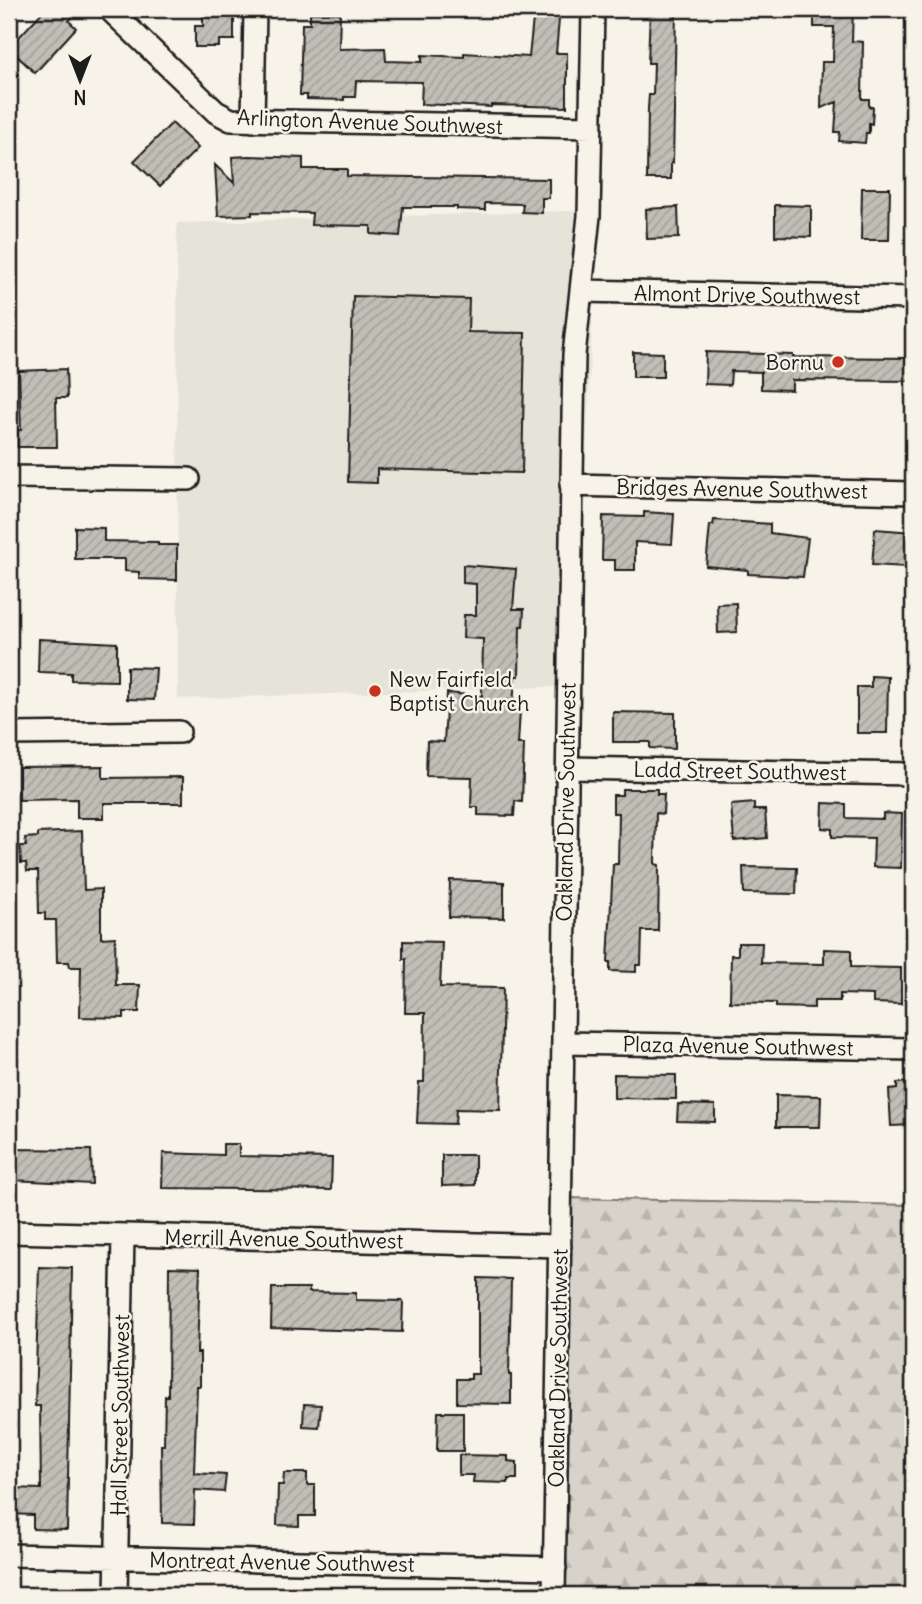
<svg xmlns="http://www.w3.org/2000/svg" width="922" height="1604" viewBox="0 0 922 1604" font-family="Delius,sans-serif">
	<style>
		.built { fill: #e6e3d9 }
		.forest { fill: url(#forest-firs); stroke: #7a7874; stroke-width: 2 }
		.building { fill: url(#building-hatch); stroke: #1c1c1c; stroke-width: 2 }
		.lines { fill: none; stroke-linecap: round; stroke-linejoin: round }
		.minor-casing { stroke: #1c1c1c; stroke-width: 26 }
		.minor { stroke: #f7f3e8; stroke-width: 21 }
		.poi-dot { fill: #c8321e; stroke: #f7f3e8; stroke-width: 2.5 }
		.labels { text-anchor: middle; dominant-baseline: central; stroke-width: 5; stroke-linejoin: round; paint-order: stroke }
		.street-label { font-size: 21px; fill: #1c1c1c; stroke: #f7f3e8 }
		.poi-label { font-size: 21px; fill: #1c1c1c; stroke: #f7f3e8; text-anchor: end }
	</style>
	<defs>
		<pattern id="forest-firs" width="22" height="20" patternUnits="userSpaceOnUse" patternTransform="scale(1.75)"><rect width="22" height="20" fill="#d7d3cb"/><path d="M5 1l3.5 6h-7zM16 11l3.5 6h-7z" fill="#b8b5ae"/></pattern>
		<pattern id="building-hatch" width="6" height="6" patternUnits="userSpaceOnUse" patternTransform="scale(1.75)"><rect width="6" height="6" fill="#c0beb5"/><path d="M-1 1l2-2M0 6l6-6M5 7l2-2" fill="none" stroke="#a4a39b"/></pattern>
	</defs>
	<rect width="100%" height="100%" fill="#f7f3e8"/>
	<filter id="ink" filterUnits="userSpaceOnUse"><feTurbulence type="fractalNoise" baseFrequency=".0143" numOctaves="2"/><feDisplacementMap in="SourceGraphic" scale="14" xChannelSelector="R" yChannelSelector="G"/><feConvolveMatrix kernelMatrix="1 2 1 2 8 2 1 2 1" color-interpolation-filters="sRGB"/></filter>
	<g filter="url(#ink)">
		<path class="built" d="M 598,210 L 574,686 L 178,699 L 177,223 Z"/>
		<path class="forest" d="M 566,1198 L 913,1205 L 913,1595 L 555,1594 Z"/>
		<path class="building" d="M 45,9 L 66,9 L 73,16 L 69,21 L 76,28 L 35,73 L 9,48 Z
			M 203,9 L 234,9 L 234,40 L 219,40 L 219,47 L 195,47 L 195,26 L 203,26 Z
			M 534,9 L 560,9 L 556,53 L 567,53 L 567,107 L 491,105 L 491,107 L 421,104 L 422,82 L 356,81 L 355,97 L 344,97 L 344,100 L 307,99 L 307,95 L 300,95 L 302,24 L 310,24 L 310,13 L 340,13 L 339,49 L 385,48 L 386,61 L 422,62 L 422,55 L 464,57 L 464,53 L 529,57 Z
			M 650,9 L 676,9 L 673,163 L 671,163 L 671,179 L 647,179 L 648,108 L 649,95 L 653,95 L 654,63 L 648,63 Z
			M 814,9 L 853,9 L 852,41 L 863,42 L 862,99 L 869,99 L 869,107 L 873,107 L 872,124 L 869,123 L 869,133 L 866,133 L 865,143 L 839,141 L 840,132 L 835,132 L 837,102 L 821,108 L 822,62 L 833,62 L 834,27 L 814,27 Z
			M 172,123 L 198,148 L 160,186 L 134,161 Z
			M 249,156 L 303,158 L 303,169 L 347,169 L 347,176 L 549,179 L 549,198 L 542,198 L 542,213 L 522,212 L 523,204 L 485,203 L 485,210 L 457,209 L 457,207 L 403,207 L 400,236 L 371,234 L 371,226 L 311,225 L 312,213 L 252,212 L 252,215 L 218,216 L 215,165 L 234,183 L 232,157 Z
			M 862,188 L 890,188 L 889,240 L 861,240 Z
			M 775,205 L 811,206 L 811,237 L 775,236 Z
			M 678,207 L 679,238 L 647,239 L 646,209 Z
			M 353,296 L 469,299 L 468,332 L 525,333 L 522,473 L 377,469 L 377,483 L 348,482 Z
			M 633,352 L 663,353 L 663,377 L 633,377 Z
			M 706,352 L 793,355 L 793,357 L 913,358 L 913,381 L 792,380 L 792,390 L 761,389 L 761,372 L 731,371 L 730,385 L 705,384 Z
			M 66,369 L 67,398 L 56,398 L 57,447 L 17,447 L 17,430 L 21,430 L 19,371 Z
			M 644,512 L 674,514 L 672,544 L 635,542 L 635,570 L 615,570 L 615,560 L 602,560 L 603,516 L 644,517 Z
			M 714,520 L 770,524 L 770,533 L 808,538 L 803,577 L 748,574 L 748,570 L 706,566 L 710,525 L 713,525 Z
			M 75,527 L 104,528 L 104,541 L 158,542 L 158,545 L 177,545 L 177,580 L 139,579 L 139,572 L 125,571 L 125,559 L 75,559 Z
			M 875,529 L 913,532 L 913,552 L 908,552 L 907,567 L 872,565 Z
			M 463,565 L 516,569 L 513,609 L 524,609 L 523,626 L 520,626 L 519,676 L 515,676 L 513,709 L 520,710 L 518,744 L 524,744 L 522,802 L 515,801 L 514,816 L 478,815 L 478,807 L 471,807 L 472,777 L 426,776 L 427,741 L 444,742 L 447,693 L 482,696 L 483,639 L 463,638 L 464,615 L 476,615 L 476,584 L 463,583 Z
			M 736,603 L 737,632 L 718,633 L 717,604 Z
			M 39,639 L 117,643 L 117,681 L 71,680 L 71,673 L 38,672 Z
			M 127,667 L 156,668 L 154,700 L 127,699 Z
			M 871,676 L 888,677 L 887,733 L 857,733 L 857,687 L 871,687 Z
			M 613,712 L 675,713 L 675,749 L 650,748 L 650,742 L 613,742 Z
			M 103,766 L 103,778 L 183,777 L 183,803 L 104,803 L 104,818 L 77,818 L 77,799 L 19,800 L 19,767 Z
			M 622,789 L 657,789 L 657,794 L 664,794 L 663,814 L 656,813 L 655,864 L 659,865 L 658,931 L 642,931 L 641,965 L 636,965 L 636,972 L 610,971 L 610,962 L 608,962 L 613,864 L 618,864 L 619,813 L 613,813 L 613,795 L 622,795 Z
			M 754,803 L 754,810 L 765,810 L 767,838 L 734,841 L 731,805 Z
			M 823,803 L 846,804 L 846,818 L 883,819 L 883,813 L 902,814 L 901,868 L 873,867 L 874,838 L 832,837 L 832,829 L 822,828 Z
			M 82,831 L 84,890 L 101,889 L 101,938 L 115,937 L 116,985 L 140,985 L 139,1012 L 124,1012 L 124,1018 L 80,1017 L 81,967 L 70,967 L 69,962 L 57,962 L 56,920 L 45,920 L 45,913 L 39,913 L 38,871 L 27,871 L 26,863 L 21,863 L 20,846 L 26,846 L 25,838 L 38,837 L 38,833 Z
			M 743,867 L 797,868 L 796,894 L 744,893 Z
			M 450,880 L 504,882 L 504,918 L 449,917 Z
			M 403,941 L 442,942 L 440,987 L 503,988 L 500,1110 L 456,1109 L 455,1124 L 417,1123 L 419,1082 L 424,1082 L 425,1013 L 405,1013 L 406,959 L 403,959 Z
			M 738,943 L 762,943 L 761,963 L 824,964 L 824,949 L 851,950 L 851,967 L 901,968 L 901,1004 L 873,1003 L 873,995 L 840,994 L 840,1001 L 814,1001 L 814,1008 L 776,1007 L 776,1003 L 730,1002 L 731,955 L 738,955 Z
			M 614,1074 L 676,1075 L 676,1099 L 614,1098 Z
			M 913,1082 L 913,1125 L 891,1126 L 889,1090 L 897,1089 L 897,1083 Z
			M 776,1095 L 821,1096 L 820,1127 L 776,1127 Z
			M 678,1104 L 715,1105 L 715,1122 L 677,1121 Z
			M 223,1144 L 239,1144 L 239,1156 L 332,1158 L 331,1190 L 162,1188 L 163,1153 L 223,1155 Z
			M 12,1149 L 91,1150 L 92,1184 L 11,1180 Z
			M 442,1155 L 475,1155 L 475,1185 L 442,1186 Z
			M 39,1267 L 72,1268 L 67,1530 L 33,1529 L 33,1515 L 10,1514 L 10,1488 L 41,1489 L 40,1406 L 35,1406 Z
			M 169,1267 L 200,1268 L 197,1353 L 200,1353 L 200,1386 L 197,1386 L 194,1473 L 226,1475 L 224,1492 L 195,1490 L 194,1524 L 162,1523 L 161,1445 L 164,1445 L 165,1396 L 168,1396 Z
			M 478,1278 L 511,1279 L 509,1375 L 511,1375 L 511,1404 L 457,1403 L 457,1379 L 471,1379 L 471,1374 L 478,1374 Z
			M 272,1288 L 309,1288 L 309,1292 L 356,1293 L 356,1300 L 403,1301 L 402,1332 L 271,1328 Z
			M 304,1404 L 321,1405 L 319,1427 L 303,1426 Z
			M 438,1412 L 463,1412 L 463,1451 L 437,1451 Z
			M 459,1455 L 508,1456 L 508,1461 L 517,1462 L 517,1479 L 508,1479 L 508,1483 L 473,1482 L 474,1475 L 459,1475 Z
			M 284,1473 L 307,1473 L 307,1485 L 315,1485 L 315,1516 L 299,1516 L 299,1526 L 277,1525 L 278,1485 L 283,1485 Z"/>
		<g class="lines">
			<defs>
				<path id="minor" d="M 109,9 L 216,112 L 231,120 L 591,127
					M 253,121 L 255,9
					M 581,291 L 913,298
					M 9,477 L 189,479
					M 571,485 L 913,493
					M 9,734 L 179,732
					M 567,768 L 913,774
					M 563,1043 L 913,1049
					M 9,1232 L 560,1246
					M 9,1555 L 555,1568
					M 116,1595 L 123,1235
					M 554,1595 L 574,355 L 589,216 L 593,9"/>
			</defs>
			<use href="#minor" class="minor-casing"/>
			<use href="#minor" class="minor"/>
		</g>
	</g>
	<g class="poi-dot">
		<circle cx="838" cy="362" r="7"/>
		<circle cx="375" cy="691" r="7"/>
	</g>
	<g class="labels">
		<g class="street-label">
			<text transform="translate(370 122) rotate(2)">Arlington Avenue Southwest</text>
			<text transform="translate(747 295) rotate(1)">Almont Drive Southwest</text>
			<text transform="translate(742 489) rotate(1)">Bridges Avenue Southwest</text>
			<text transform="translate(740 771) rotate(1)">Ladd Street Southwest</text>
			<text transform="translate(566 802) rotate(-89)">Oakland Drive Southwest</text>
			<text transform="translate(738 1046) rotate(1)">Plaza Avenue Southwest</text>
			<text transform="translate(284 1239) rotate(1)">Merrill Avenue Southwest</text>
			<text transform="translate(558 1368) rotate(-89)">Oakland Drive Southwest</text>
			<text transform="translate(120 1415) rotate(-89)">Hall Street Southwest</text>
			<text transform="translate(282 1562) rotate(1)">Montreat Avenue Southwest</text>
		</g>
		<g class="poi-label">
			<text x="824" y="362">Bornu</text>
			<text x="389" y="679" text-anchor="start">New Fairfield<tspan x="389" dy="24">Baptist Church</tspan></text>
		</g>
	</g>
	<rect width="922" height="1604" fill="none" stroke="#f7f3e8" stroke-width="35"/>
	<rect x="18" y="18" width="887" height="1569" fill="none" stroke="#1c1c1c" stroke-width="2.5" filter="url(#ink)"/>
	<g transform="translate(80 80) rotate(180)" stroke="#f7f3e8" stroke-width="5" paint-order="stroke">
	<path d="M0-5L12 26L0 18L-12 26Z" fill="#1c1c1c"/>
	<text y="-10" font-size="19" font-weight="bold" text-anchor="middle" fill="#1c1c1c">N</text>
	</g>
</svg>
